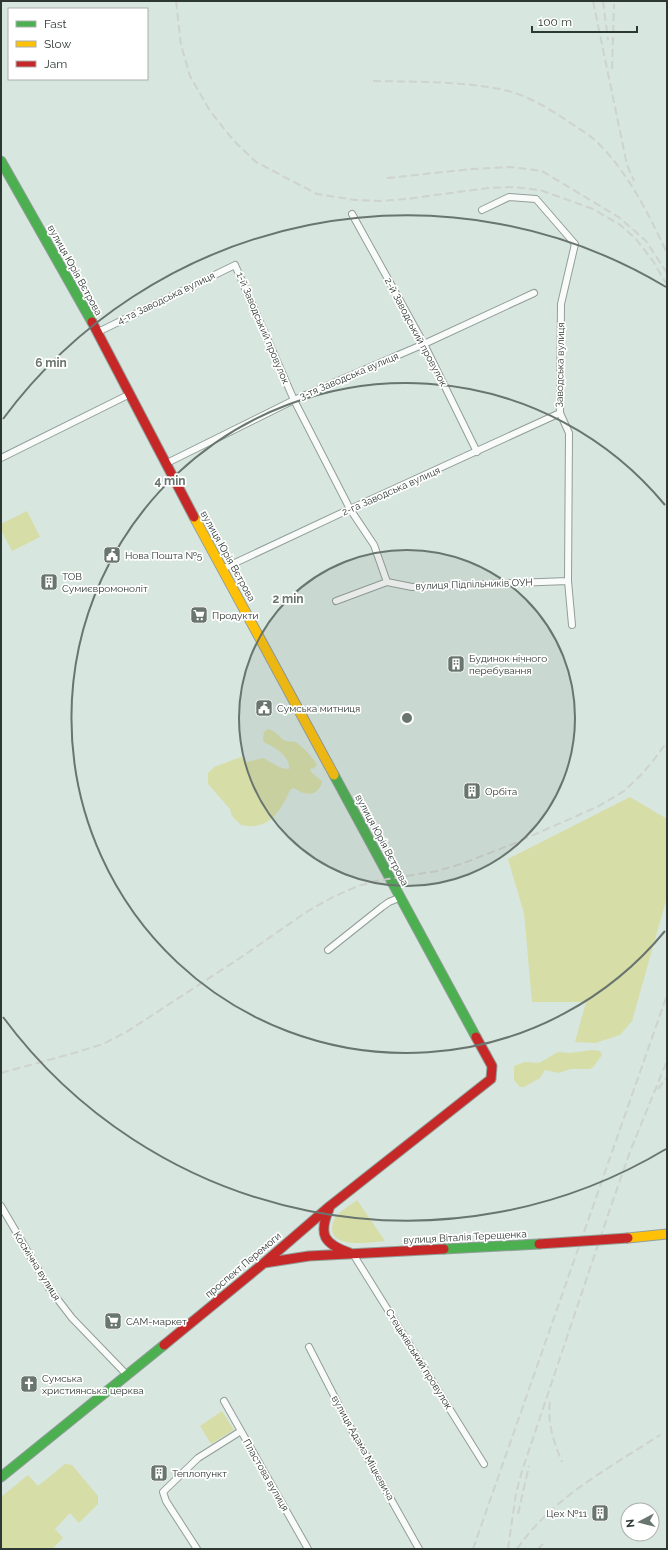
<svg xmlns="http://www.w3.org/2000/svg" width="668" height="1550" viewBox="0 0 668 1550" font-family="Raleway,sans-serif">
	<style>
		.green { fill: #d6dda7 }
		.lines { fill: none; stroke-linecap: round; stroke-linejoin: round }
		.street-casing { stroke: #929e99; stroke-width: 8 }
		.fast-casing { stroke: #929e99; stroke-width: 11 }
		.slow-casing { stroke: #929e99; stroke-width: 11 }
		.jam-casing { stroke: #929e99; stroke-width: 11 }
		.street { stroke: #f9fbfa; stroke-width: 6 }
		.fast { stroke: #4caf50; stroke-width: 9 }
		.slow { stroke: #ffc107; stroke-width: 9 }
		.jam { stroke: #c62828; stroke-width: 9 }
		.rail { stroke: #ced2d0; stroke-width: 2; stroke-dasharray: 8 4; stroke-linecap: butt }
		.jam-bridge-casing { stroke: #929e99; stroke-width: 11; stroke-linecap: butt }
		.jam-bridge { stroke: #c62828; stroke-width: 9 }
		.ring { fill: none; stroke: #69756f; stroke-width: 2 }
		.labels { text-anchor: middle; dominant-baseline: central; stroke-width: 3.5; stroke-linejoin: round; paint-order: stroke }
		.street-label { font-size: 10px; fill: #2e3833; stroke: #fff }
		.poi-label { font-size: 10px; fill: #2e3833; stroke: #fff; text-anchor: start }
		.centre { fill: #69756f; stroke: #fff; stroke-width: 2 }
		.ring-label { font-size: 12px; text-anchor: middle; font-weight: bold; fill: #69756f; stroke: #fff; stroke-width: 3.5; stroke-linejoin: round; paint-order: stroke }
	</style>
	<rect width="100%" height="100%" fill="#d7e6df"/>
	<path class="green" d="M 27,511 L 40,537 L 12,551 L 1,530 L 1,524 Z
		M 267,729 C 277,730 278,738 286,741 C 288,742 292,741 295,742 C 302,745 313,758 317,765 L 314,768 L 310,769 L 312,773 L 322,781 C 319,797 305,796 294,788 L 290,790 C 280,812 269,831 241,825 L 232,816 L 230,809 L 208,784 L 208,773 L 214,767 L 241,757 L 247,762 L 263,758 L 281,768 L 289,769 C 290,756 275,747 265,743 L 263,740 L 264,732 Z
		M 630,797 L 667,819 L 667,897 L 632,1021 L 620,1035 L 595,1043 L 575,1042 L 586,1002 L 532,1002 L 524,913 L 508,859 Z
		M 592,1050 L 600,1051 L 602,1055 L 594,1066 L 590,1069 L 571,1069 L 558,1073 L 545,1070 L 540,1078 L 524,1087 L 520,1087 L 514,1080 L 514,1066 L 525,1062 L 539,1063 L 558,1052 L 570,1053 Z
		M 357,1200 L 385,1241 C 372,1242 334,1249 332,1230 C 332,1226 333,1221 335,1218 C 340,1211 351,1205 357,1200 Z
		M 222,1411 L 234,1430 L 211,1444 L 200,1426 Z
		M 65,1464 L 72,1465 L 98,1496 L 98,1504 L 79,1523 L 70,1513 L 55,1529 L 63,1538 L 52,1549 L 1,1549 L 1,1497 L 28,1475 L 38,1486 Z"/>
	<g class="lines">
		<defs>
			<path id="street" d="M 482,210 L 509,197 L 536,199 L 575,244 L 561,304 L 560,413 L 569,433 L 568,581 L 572,625
				M 352,214 L 424,344 L 477,452
				M 98,332 L 235,265 L 294,400 L 350,509 L 374,545 L 387,582
				M 1,458 L 130,394
				M 165,464 L 294,400 L 424,344 L 534,293
				M 222,569 L 350,509 L 560,413
				M 336,601 L 387,582 L 412,587 L 568,581
				M 328,950 L 382,907 L 389,902 L 401,897
				M 1,1206 L 49,1288 L 72,1318 L 127,1375
				M 353,1254 L 484,1464
				M 309,1347 L 349,1425 L 419,1549
				M 224,1401 L 308,1549
				M 197,1549 L 166,1501 L 163,1492 L 198,1458 L 241,1431"/>
			<path id="fast" d="M 1,161 L 92,322
				M 334,775 L 476,1037
				M 444,1249 L 539,1244
				M 1,1477 L 164,1345"/>
			<path id="slow" d="M 194,517 L 334,775
				M 628,1238 L 667,1234"/>
			<path id="jam" d="M 92,322 L 194,517
				M 329,1209 C 318,1235 324,1244 350,1253
				M 264,1263 L 330,1206 L 491,1079 L 492,1066 L 476,1037
				M 164,1345 L 264,1263 L 309,1256 L 444,1249"/>
		</defs>
		<use href="#street" class="street-casing"/>
		<use href="#fast" class="fast-casing"/>
		<use href="#slow" class="slow-casing"/>
		<use href="#jam" class="jam-casing"/>
		<use href="#street" class="street"/>
		<use href="#fast" class="fast"/>
		<use href="#slow" class="slow"/>
		<use href="#jam" class="jam"/>
		<path class="rail" d="M 176,1 L 181,45 L 190,76 L 210,111 L 234,141 L 256,162 L 317,194 L 355,200 L 380,201 L 406,199 L 488,188 L 513,187 L 540,190 L 593,209 L 619,224 L 636,239 L 653,261 L 667,285
			M 593,1 L 627,165 L 634,181
			M 603,1 L 608,40
			M 612,69 L 614,4
			M 373,81 C 415,82 458,81 500,89 C 522,93 545,106 563,118 C 574,126 588,133 598,143 C 629,174 648,213 667,253
			M 387,178 L 472,169 L 511,167 L 542,171 L 620,218 L 646,241 L 667,273
			M 1,1073 L 74,1053 L 103,1044 L 128,1031 L 240,958 L 308,911 L 333,897 L 358,886 L 376,881 L 437,871 L 461,864 L 513,844 L 597,807 L 624,791 L 639,777 L 653,761 L 667,742
			M 658,1089 L 667,1077
			M 550,1402 C 547,1424 554,1442 562,1462
			M 518,1514 L 529,1466
			M 473,1549 L 667,995
			M 508,1549 L 516,1493 L 522,1471 L 610,1209 L 631,1149 L 667,1061
			M 517,1549 C 552,1498 609,1468 660,1435
			M 538,1549 L 543,1544"/>
		<defs>
			<path id="jam-bridge" d="M 539,1244 L 628,1238"/>
		</defs>
		<use href="#jam-bridge" class="jam-bridge-casing"/>
		<use href="#jam-bridge" class="jam-bridge"/>
	</g>
	<circle cx="407" cy="718" r="168" fill="#69756f" fill-opacity=".12"/>
	<g class="ring">
		<circle cx="407" cy="718" r="168"/>
		<path d="M665 931A335 335 0 1 1 665 505"/>
		<path d="M666 1149A503 503 0 0 1 3 1017M3 419A503 503 0 0 1 666 287"/>
	</g>
	<defs>
		<symbol id="civic-square" viewBox="-11 -11 22 22"><rect x="-9" y="-9" width="18" height="18" rx="4" fill="#69756f" stroke="#fff"/><path d="M-.6-6.5H3V-4.5H.6V-3L4-1V1h2V6H-6V1h2V-1L-.6-3ZM-1.2 2.5V6h2.4V2.5Z" fill="#fff"/></symbol>
		<symbol id="building-square" viewBox="-11 -11 22 22"><rect x="-9" y="-9" width="18" height="18" rx="4" fill="#69756f" stroke="#fff"/><path d="M-4-6H4V6H1V3H-1V6H-4ZM-2.5-4.3h1.7v1.8h-1.7ZM.8-4.3h1.7v1.8H.8ZM-2.5-1h1.7V.8h-1.7ZM.8-1h1.7V.8H.8Z" fill="#fff"/></symbol>
		<symbol id="supermarket-square" viewBox="-11 -11 22 22"><rect x="-9" y="-9" width="18" height="18" rx="4" fill="#69756f" stroke="#fff"/><path d="M-6-5.5h2.5l.6 2H6L4.5 2H-2.5L-4.4-4H-6ZM-1.5 3.2a1.3 1.3 0 1 0 .1 0ZM3 3.2a1.3 1.3 0 1 0 .1 0Z" fill="#fff"/></symbol>
		<symbol id="church-square" viewBox="-11 -11 22 22"><rect x="-9" y="-9" width="18" height="18" rx="4" fill="#69756f" stroke="#fff"/><path d="M-1.2-6h2.4v3.5h3.3v2.4h-3.3V6h-2.4V-.1h-3.3v-2.4h3.3Z" fill="#fff"/></symbol>
	</defs>
	<g fill-rule="evenodd">
		<use href="#civic-square" x="102" y="545" width="20" height="20"/>
		<use href="#building-square" x="39" y="572" width="20" height="20"/>
		<use href="#supermarket-square" x="189" y="605" width="20" height="20"/>
		<use href="#building-square" x="446" y="654" width="20" height="20"/>
		<use href="#civic-square" x="254" y="698" width="20" height="20"/>
		<use href="#building-square" x="462" y="781" width="20" height="20"/>
		<use href="#supermarket-square" x="103" y="1311" width="20" height="20"/>
		<use href="#church-square" x="19" y="1374" width="20" height="20"/>
		<use href="#building-square" x="149" y="1463" width="20" height="20"/>
		<use href="#building-square" x="590" y="1503" width="20" height="20"/>
	</g>
	<g class="labels">
		<g class="street-label">
			<text transform="translate(75 270) rotate(61)">вулиця Юрія Вєтрова</text>
			<text transform="translate(166 298) rotate(-26)">4-та Заводська вулиця</text>
			<text transform="translate(263 328) rotate(67)">1-й Заводський провулок</text>
			<text transform="translate(416 332) rotate(62)">2-й Заводський провулок</text>
			<text transform="translate(560 365) rotate(-89)">Заводська вулиця</text>
			<text transform="translate(349 376) rotate(-23)">3-тя Заводська вулиця</text>
			<text transform="translate(391 491) rotate(-24)">2-га Заводська вулиця</text>
			<text transform="translate(228 556) rotate(61)">вулиця Юрія Вєтрова</text>
			<text transform="translate(474 584) rotate(-2)">вулиця Підпільників ОУН</text>
			<text transform="translate(382 840) rotate(62)">вулиця Юрія Вєтрова</text>
			<text transform="translate(465 1237) rotate(-3)">вулиця Віталія Терещенка</text>
			<text transform="translate(243 1265) rotate(-40)">проспект Перемоги</text>
			<text transform="translate(37 1266) rotate(58)">Космічна вулиця</text>
			<text transform="translate(419 1359) rotate(58)">Стецьківський провулок</text>
			<text transform="translate(363 1448) rotate(61)">вулиця Адама Міцкевича</text>
			<text transform="translate(266 1475) rotate(60)">Пластова вулиця</text>
		</g>
		<g class="poi-label">
			<text x="125" y="555">Нова Пошта №5</text>
			<text x="62" y="576">ТОВ<tspan x="62" dy="12">Сумиєвромоноліт</tspan></text>
			<text x="212" y="615">Продукти</text>
			<text x="469" y="658">Будинок нічного<tspan x="469" dy="12">перебування</tspan></text>
			<text x="277" y="708">Сумська митниця</text>
			<text x="485" y="791">Орбіта</text>
			<text x="126" y="1321">САМ-маркет</text>
			<text x="42" y="1378">Сумська<tspan x="42" dy="12">християнська церква</tspan></text>
			<text x="172" y="1473">Теплопункт</text>
			<text x="587" y="1513" text-anchor="end">Цех №11</text>
		</g>
	</g>
	<circle cx="407" cy="718" r="6" class="centre"/>
	<g class="ring-label">
		<text x="51" y="367">6 min</text>
		<text x="170" y="485">4 min</text>
		<text x="288" y="603">2 min</text>
	</g>
	<rect width="668" height="1550" fill="none" stroke="#2e3833" stroke-width="4"/>
	<rect x="8" y="8" width="140" height="72" fill="#ffffff" stroke="#abafad"/>
	<rect x="16" y="21" width="20" height="6" fill="#4caf50" stroke="#abafad"/>
	<text x="44" y="28" font-size="12" fill="#2e3833">Fast</text>
	<rect x="16" y="41" width="20" height="6" fill="#ffc107" stroke="#abafad"/>
	<text x="44" y="48" font-size="12" fill="#2e3833">Slow</text>
	<rect x="16" y="61" width="20" height="6" fill="#c62828" stroke="#abafad"/>
	<text x="44" y="68" font-size="12" fill="#2e3833">Jam</text>
	<g transform="translate(640 1522) rotate(263)"><circle r="19" fill="#ffffff" stroke="#abafad"/>
	<path d="M0-3L7 15L0 10L-7 15Z" fill="#69756f"/>
	<text y="-6" font-size="11" font-weight="bold" text-anchor="middle" fill="#2e3833">N</text>
	</g>
	<path d="M532 26v6h105v-6" fill="none" stroke="#2e3833" stroke-width="2"/>
	<text x="538" y="26" font-size="12" fill="#2e3833" stroke="#ffffff" stroke-width="3" paint-order="stroke">100 m</text>
</svg>
